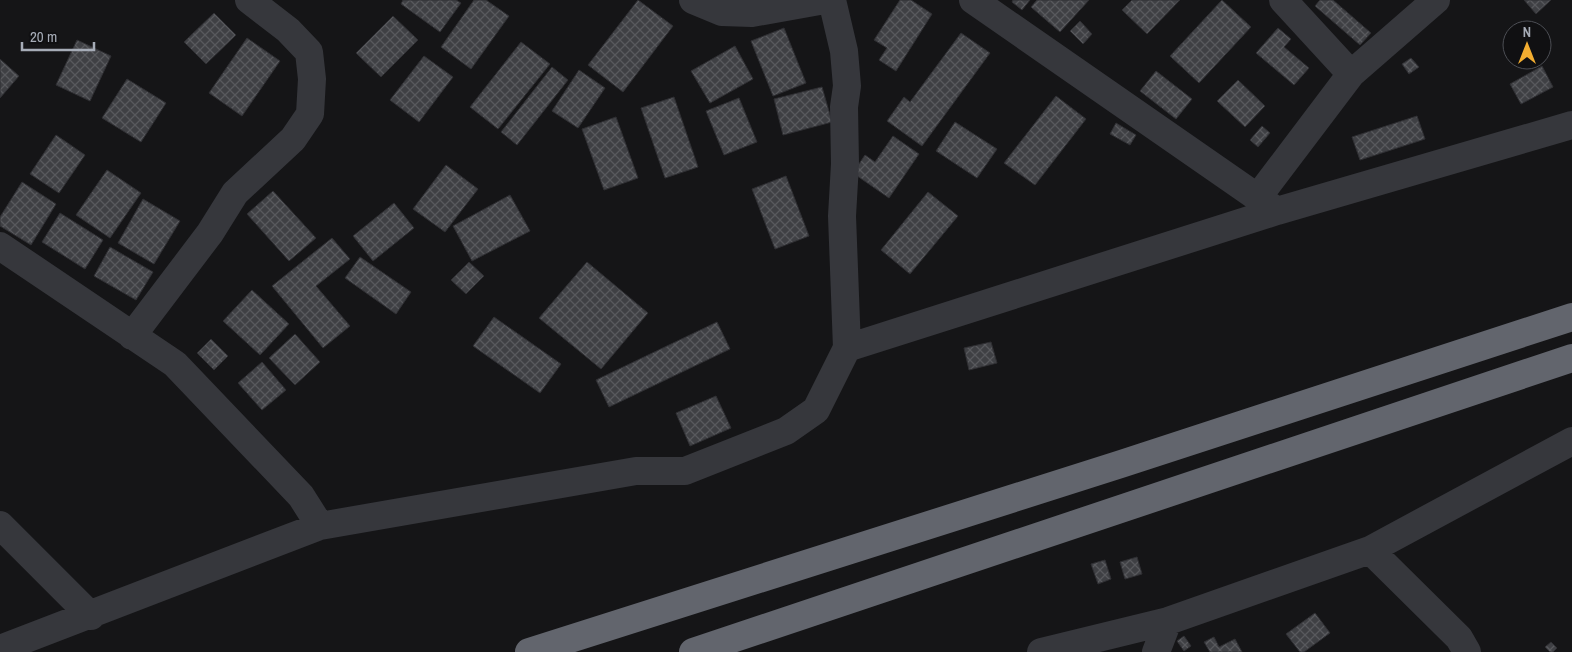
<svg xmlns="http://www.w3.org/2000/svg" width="1572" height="652" viewBox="0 0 1572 652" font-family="'Archivo Narrow',sans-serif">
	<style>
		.building { fill: url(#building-cross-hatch); stroke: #2f2f33 }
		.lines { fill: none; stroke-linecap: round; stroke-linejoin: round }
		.minor { stroke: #36373c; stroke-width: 28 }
		.highway { stroke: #62656d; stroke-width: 28 }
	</style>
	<defs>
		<pattern id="building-cross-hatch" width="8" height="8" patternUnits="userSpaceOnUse" patternTransform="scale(1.25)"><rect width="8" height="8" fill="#3f4044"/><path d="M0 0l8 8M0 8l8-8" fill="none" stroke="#58595d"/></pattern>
	</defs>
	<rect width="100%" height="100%" fill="#151517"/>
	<path class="building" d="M 403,0 L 456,0 L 461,3 L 440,32 L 401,4 Z
		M 474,0 L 486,0 L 509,16 L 471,69 L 441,47 Z
		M 638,0 L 673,26 L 623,92 L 588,65 Z
		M 900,0 L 911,0 L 932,14 L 896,71 L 879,60 L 887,48 L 874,40 Z
		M 1013,0 L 1030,0 L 1022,10 L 1012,2 Z
		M 1037,0 L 1089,0 L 1060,32 L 1031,7 Z
		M 1132,0 L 1180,0 L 1147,34 L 1122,10 Z
		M 1222,0 L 1251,27 L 1199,83 L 1170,56 Z
		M 1320,0 L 1333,0 L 1371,33 L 1360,45 L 1315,6 Z
		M 1524,0 L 1551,0 L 1536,14 Z
		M 214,13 L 236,35 L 206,64 L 184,42 Z
		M 393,16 L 418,40 L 381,77 L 356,53 Z
		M 1080,21 L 1092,34 L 1083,44 L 1070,31 Z
		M 784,28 L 806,83 L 773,96 L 751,41 Z
		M 1278,28 L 1291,39 L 1284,47 L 1309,68 L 1294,85 L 1256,53 Z
		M 961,33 L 990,53 L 922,146 L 887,121 L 904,97 L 910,102 Z
		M 247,38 L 280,61 L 242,116 L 209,93 Z
		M 77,40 L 111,56 L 90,101 L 56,85 Z
		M 521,42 L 550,64 L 498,129 L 470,107 Z
		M 735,46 L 753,79 L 710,103 L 691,71 Z
		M 424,56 L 453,77 L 419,122 L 390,100 Z
		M 1411,58 L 1419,67 L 1409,74 L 1402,64 Z
		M 0,59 L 19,76 L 0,98 Z
		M 1542,66 L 1553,87 L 1521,104 L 1510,84 Z
		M 552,67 L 568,80 L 517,145 L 501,132 Z
		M 579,70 L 605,88 L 578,128 L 552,111 Z
		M 1156,71 L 1192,99 L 1176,119 L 1140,91 Z
		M 127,79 L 166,103 L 141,142 L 102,118 Z
		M 1238,80 L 1265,106 L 1245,127 L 1217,101 Z
		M 822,87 L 832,122 L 783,135 L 774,99 Z
		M 1056,96 L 1086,119 L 1035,185 L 1004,163 Z
		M 674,97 L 698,167 L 665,178 L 641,108 Z
		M 739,98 L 757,142 L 724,155 L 706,111 Z
		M 1417,116 L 1425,139 L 1360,160 L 1352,137 Z
		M 616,117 L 638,178 L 604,190 L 582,129 Z
		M 955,122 L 997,149 L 977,178 L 936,151 Z
		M 1116,123 L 1136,135 L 1130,145 L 1110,134 Z
		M 1262,126 L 1270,133 L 1258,147 L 1250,140 Z
		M 56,135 L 85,155 L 59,193 L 30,174 Z
		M 893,136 L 919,154 L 889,198 L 853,173 L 865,155 L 875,162 Z
		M 446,165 L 478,189 L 445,232 L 413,209 Z
		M 107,170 L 141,193 L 110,238 L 76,215 Z
		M 786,176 L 809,236 L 775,249 L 752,189 Z
		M 22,182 L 56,204 L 31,245 L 0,226 L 0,217 Z
		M 273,191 L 316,238 L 289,261 L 247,214 Z
		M 928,192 L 958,216 L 910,274 L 881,250 Z
		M 510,195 L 530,231 L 472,261 L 453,226 Z
		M 143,199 L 180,221 L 154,264 L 118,243 Z
		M 394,203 L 414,228 L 373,261 L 353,236 Z
		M 60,213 L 103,240 L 85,269 L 42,242 Z
		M 332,238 L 350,259 L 316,286 L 350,326 L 323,348 L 272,286 Z
		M 110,247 L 153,272 L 136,300 L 94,276 Z
		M 360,257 L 411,292 L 396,314 L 345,278 Z
		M 469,262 L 484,276 L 466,294 L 451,280 Z
		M 587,262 L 648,313 L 601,369 L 539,318 Z
		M 252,290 L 289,324 L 260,355 L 223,321 Z
		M 494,317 L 561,364 L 540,393 L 473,346 Z
		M 717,322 L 730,349 L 609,407 L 596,380 Z
		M 295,334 L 320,362 L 295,385 L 269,358 Z
		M 211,339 L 228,356 L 214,370 L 197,353 Z
		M 991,342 L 997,363 L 969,370 L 964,348 Z
		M 262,362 L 286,390 L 262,410 L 238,383 Z
		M 716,396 L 731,428 L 690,446 L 676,413 Z
		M 1137,557 L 1142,574 L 1125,579 L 1120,562 Z
		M 1105,560 L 1111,579 L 1098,584 L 1091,564 Z
		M 1315,613 L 1330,633 L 1304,652 L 1300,652 L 1286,634 Z
		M 1184,636 L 1191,646 L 1184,651 L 1177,641 Z
		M 1214,637 L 1219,647 L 1235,639 L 1242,652 L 1210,652 L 1204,642 Z
		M 1551,642 L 1557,648 L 1553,652 L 1550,652 L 1545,647 Z"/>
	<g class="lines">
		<path class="minor" d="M 693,0 L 722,12 L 752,13 L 825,0
			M 832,0 L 844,51 L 847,86 L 844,107 L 845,164 L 842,216 L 847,348
			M 973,0 L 1277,211
			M 1283,0 L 1351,74
			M 1258,197 L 1351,74 L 1436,0
			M 0,246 L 175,364 L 301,496 L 320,526
			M 132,336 L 210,233 L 235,193 L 293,139 L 310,114 L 312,79 L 309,52 L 288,30 L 249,0
			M 0,525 L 91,616
			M 1370,550 L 1459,638 L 1467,652
			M 0,649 L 320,526 L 636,471 L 685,471 L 786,431 L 816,410 L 847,348 L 1277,211 L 1572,125
			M 1041,652 L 1168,621 L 1370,550 L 1572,441
			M 1156,652 L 1168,621"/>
		<path class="highway" d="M 529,652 L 1121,464 L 1572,317
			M 693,652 L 1572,358"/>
	</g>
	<g transform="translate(1527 45)"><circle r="24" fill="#101012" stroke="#4c4e54"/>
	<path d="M0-4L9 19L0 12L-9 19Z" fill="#f3ae31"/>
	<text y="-8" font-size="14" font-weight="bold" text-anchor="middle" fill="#a6acb7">N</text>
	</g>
	<path d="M22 42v8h72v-8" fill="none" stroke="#a6acb7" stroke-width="2.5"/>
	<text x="30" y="42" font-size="15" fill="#a6acb7" stroke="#101012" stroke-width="4" paint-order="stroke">20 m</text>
</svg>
